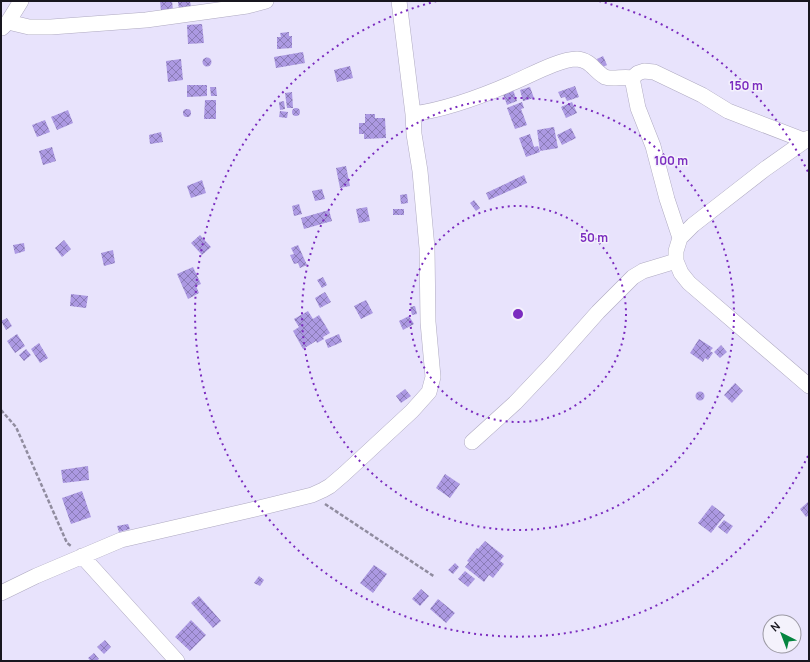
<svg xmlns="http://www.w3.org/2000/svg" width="810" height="662" viewBox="0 0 810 662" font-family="Manrope,sans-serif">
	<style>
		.building { fill: url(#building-cross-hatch) }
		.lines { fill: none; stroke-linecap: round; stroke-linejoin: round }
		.street-casing { stroke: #afaac1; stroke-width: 16 }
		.path { stroke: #908c9f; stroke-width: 2.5; stroke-dasharray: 4 2; stroke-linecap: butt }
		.street { stroke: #fff; stroke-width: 15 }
		.ring { fill: none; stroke: #7b2cbf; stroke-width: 2; stroke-dasharray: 2 4 }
		.centre { fill: #7b2cbf; stroke: #f4f2fc; stroke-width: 2 }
		.ring-label { font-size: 12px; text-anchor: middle; font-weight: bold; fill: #7b2cbf; stroke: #f4f2fc; stroke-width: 3; stroke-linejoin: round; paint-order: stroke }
	</style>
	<defs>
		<pattern id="building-cross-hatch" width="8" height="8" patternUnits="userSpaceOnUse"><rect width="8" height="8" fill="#ac99e2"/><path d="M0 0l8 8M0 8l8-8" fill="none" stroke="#8b7cb7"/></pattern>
	</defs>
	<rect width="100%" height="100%" fill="#e8e3fc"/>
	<path class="building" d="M 160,1 L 172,1 L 173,10 L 161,11 Z
		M 190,1 L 191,7 L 179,9 L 178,2 Z
		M 202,24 L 204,43 L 188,44 L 187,25 Z
		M 289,32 L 289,36 L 292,36 L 292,48 L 277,49 L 277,37 L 281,37 L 280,33 Z
		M 303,52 L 305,63 L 276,68 L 274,57 Z
		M 603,56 L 607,65 L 601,68 L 597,59 Z
		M202.5 62a4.5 4.5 0 1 1 9 0a4.5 4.5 0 1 1-9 0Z
		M 181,59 L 183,80 L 168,82 L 166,61 Z
		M 350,66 L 353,78 L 337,82 L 334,70 Z
		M 187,85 L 207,85 L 207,96 L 187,97 Z
		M 575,86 L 579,97 L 567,101 L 565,97 L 561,98 L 558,92 Z
		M 210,87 L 216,87 L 217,96 L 211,96 Z
		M 530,87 L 534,98 L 523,101 L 520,90 Z
		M 513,90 L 517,101 L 507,105 L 503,94 Z
		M 292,92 L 293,108 L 287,108 L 285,93 Z
		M 205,100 L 216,100 L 216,119 L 204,119 Z
		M 284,101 L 285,109 L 280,110 L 279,102 Z
		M 522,102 L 524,108 L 521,109 L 527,125 L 515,129 L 507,108 Z
		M 572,102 L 577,113 L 566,118 L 561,107 Z
		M292 112a4 4 0 1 1 8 0a4 4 0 1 1-8 0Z
		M183 113a4 4 0 1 1 8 0a4 4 0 1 1-8 0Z
		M 68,110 L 73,123 L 57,130 L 51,117 Z
		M 280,111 L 288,112 L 287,118 L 279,117 Z
		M 365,114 L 375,114 L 375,118 L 385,118 L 386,138 L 364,139 L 364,134 L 359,134 L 359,123 L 365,123 Z
		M 45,120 L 50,132 L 37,137 L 32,125 Z
		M 554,127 L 558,148 L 540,151 L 537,130 Z
		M 571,128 L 576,138 L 562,145 L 557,135 Z
		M 161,132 L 163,142 L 150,144 L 149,135 Z
		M 530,134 L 534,147 L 538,146 L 540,152 L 526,157 L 519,138 Z
		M 52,147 L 56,161 L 43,165 L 39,151 Z
		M 346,166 L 350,186 L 340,188 L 336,168 Z
		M 524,175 L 527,183 L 489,200 L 486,193 Z
		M 202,180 L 206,193 L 191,198 L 187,186 Z
		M 322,189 L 325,199 L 315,201 L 312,191 Z
		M 407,194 L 408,203 L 401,204 L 400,195 Z
		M 474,200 L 480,208 L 476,211 L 470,203 Z
		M 299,204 L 302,214 L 294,216 L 292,206 Z
		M 367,207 L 370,221 L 359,223 L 356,209 Z
		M 393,209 L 404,209 L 404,215 L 393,215 Z
		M 329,210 L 332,221 L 304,229 L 301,218 Z
		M 200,235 L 211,247 L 202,255 L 191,243 Z
		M 64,240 L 71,249 L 62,257 L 55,248 Z
		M 24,243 L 25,251 L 15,254 L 13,245 Z
		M 298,245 L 307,265 L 300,268 L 298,263 L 294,264 L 290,255 L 294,254 L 291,248 Z
		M 113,250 L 115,263 L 104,266 L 101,253 Z
		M 193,267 L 201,284 L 196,286 L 199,293 L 188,299 L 177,274 Z
		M 323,277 L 327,285 L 322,288 L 317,280 Z
		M 325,292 L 331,302 L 320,308 L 315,298 Z
		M 71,294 L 88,296 L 86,308 L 70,306 Z
		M 366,300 L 373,313 L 361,319 L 354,306 Z
		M 415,306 L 417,314 L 412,315 L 410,307 Z
		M 308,311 L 313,319 L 319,315 L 330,333 L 323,337 L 324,339 L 317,343 L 316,341 L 303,349 L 293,331 L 299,327 L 294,319 Z
		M 409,316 L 414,324 L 403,330 L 399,321 Z
		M 7,318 L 12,326 L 6,330 L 1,321 Z
		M 17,334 L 25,346 L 15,353 L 7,341 Z
		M 339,334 L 342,342 L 328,348 L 325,340 Z
		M 699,339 L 713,348 L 710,351 L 713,353 L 708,360 L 705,358 L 703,362 L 690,353 Z
		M 39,343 L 48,358 L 40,363 L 31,349 Z
		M 721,345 L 727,352 L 720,358 L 714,352 Z
		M 26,349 L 31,355 L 24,361 L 19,355 Z
		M 735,383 L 743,391 L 732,403 L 724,395 Z
		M 405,389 L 411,396 L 401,403 L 396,396 Z
		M695.5 396a4.5 4.5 0 1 1 9 0a4.5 4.5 0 1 1-9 0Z
		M 88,466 L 89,480 L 63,483 L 61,470 Z
		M 445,474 L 460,484 L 450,498 L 436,488 Z
		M 82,491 L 91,517 L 71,524 L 62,498 Z
		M 808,502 L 809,515 L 806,517 L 800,509 Z
		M 712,505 L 725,515 L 711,533 L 698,523 Z
		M 724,520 L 733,526 L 727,534 L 718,527 Z
		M 128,524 L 130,529 L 119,532 L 117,526 Z
		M 485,541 L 504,556 L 500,561 L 504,564 L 493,578 L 489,575 L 484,582 L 465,567 L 469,562 L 467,561 L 477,548 L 478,549 Z
		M 455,563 L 459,567 L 453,574 L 448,570 Z
		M 374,565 L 387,574 L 373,593 L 360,583 Z
		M 465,571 L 475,579 L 468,587 L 458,579 Z
		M 259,576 L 264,580 L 260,586 L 254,583 Z
		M 421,589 L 429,596 L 420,606 L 412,599 Z
		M 199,596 L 221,621 L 213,628 L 191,603 Z
		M 438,599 L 455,613 L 446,623 L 430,609 Z
		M 191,620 L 206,635 L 190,651 L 175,637 Z
		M 105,640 L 111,647 L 104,654 L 97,647 Z
		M 94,653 L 99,659 L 96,661 L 91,661 L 88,658 Z"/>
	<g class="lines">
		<defs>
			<path id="street" d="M 8,22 L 29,27 L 51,27 L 146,20 L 247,6 L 266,1
				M 2,28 L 8,22 L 21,1
				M 632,78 L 638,73 L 644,71 L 654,72 L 702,95 L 728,111 L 806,141
				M 413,114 C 448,109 480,97 512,83 C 529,76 559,59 577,59 C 591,60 595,72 605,77 C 613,80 623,76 632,78 L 638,108 L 653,146 L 667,199 L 680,238
				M 809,138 L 765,169 L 693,225 L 680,238 L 676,251 L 676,261 L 681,273 L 689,283 L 809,386
				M 472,442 L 515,403 L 551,365 L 598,312 L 633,277 L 643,271 L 676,261
				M 82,556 L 177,661
				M 1,593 L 36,576 L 121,540 L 251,510 L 312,495 L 323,490 L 330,486 L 344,474 L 412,411 L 429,392 L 433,377 L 428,322 L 427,248 L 420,171 L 414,134 L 413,114 L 399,1"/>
		</defs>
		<use href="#street" class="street-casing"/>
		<path class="path" d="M 1,410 L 16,427 L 67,543 L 71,546
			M 325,504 L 435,577"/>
		<use href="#street" class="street"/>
	</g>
	<g class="ring">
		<circle cx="518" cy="314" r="108"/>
		<circle cx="518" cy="314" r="216"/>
		<path d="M808 456A323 323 0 1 1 437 1M599 1A323 323 0 0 1 808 172"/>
	</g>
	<circle cx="518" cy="314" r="6" class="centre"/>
	<g class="ring-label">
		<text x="746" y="90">150 m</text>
		<text x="671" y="165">100 m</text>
		<text x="594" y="242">50 m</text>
	</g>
	<rect width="810" height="662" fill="none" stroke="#18161f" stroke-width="4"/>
	<g transform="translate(782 634) rotate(318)"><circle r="19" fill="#f4f2fc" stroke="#9c9aa4"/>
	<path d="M0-3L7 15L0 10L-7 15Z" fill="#04843f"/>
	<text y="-6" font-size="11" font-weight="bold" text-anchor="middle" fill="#18161f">N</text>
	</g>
</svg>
